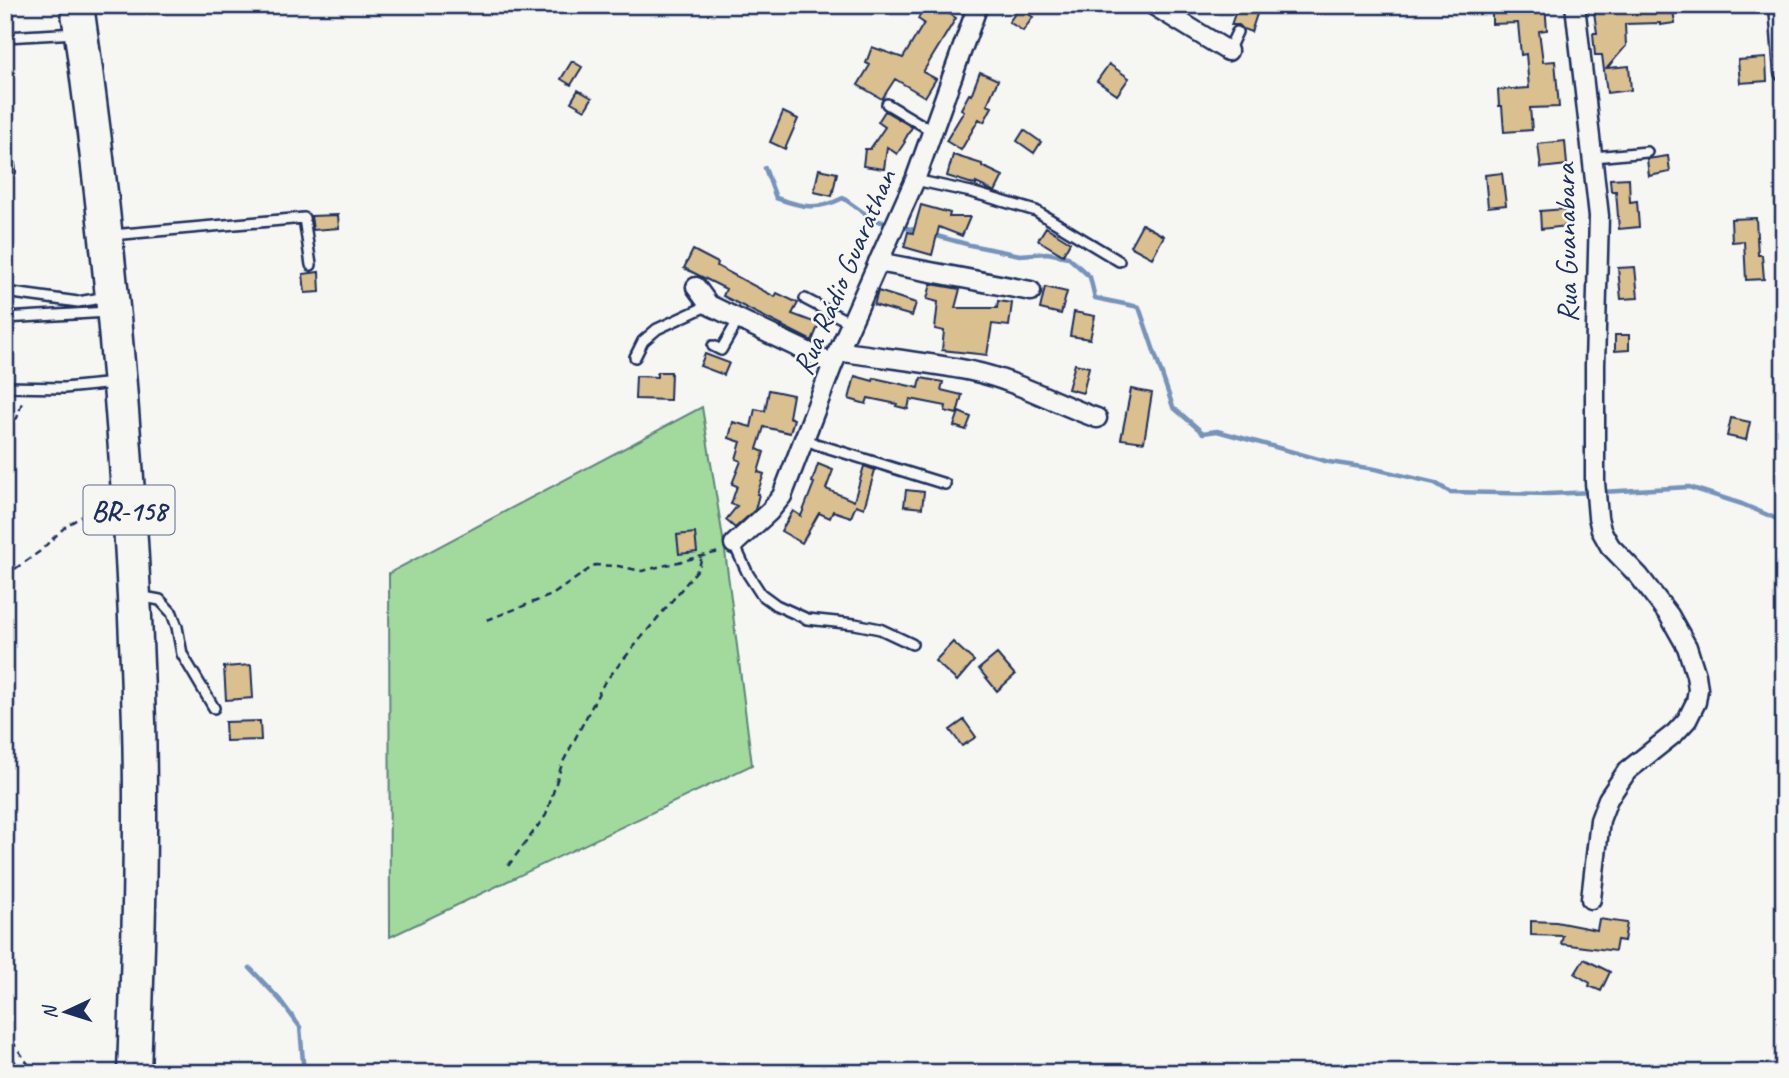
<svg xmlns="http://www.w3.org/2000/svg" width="1789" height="1078" viewBox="0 0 1789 1078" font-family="Caveat,sans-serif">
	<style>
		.green { fill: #a2d99d; stroke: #5e847e; stroke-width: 2 }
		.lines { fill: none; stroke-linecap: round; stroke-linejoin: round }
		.stream { stroke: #7493bb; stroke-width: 4.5 }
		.building { fill: #dabf8f; stroke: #1b2f5e; stroke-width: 2 }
		.lane-casing { stroke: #1b2f5e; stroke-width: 14 }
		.street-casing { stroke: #1b2f5e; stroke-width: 23 }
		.highway-casing { stroke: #1b2f5e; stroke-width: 37 }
		.path { stroke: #1b2f5e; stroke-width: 2.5; stroke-dasharray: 7 5; stroke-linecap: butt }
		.lane { stroke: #f6f6f2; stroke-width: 9 }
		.street { stroke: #f6f6f2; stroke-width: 18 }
		.highway { stroke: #f6f6f2; stroke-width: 32 }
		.labels { text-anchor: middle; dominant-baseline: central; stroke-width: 5; stroke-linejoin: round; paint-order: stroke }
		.shield { fill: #f6f6f2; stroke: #5d6b8a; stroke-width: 2 }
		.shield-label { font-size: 28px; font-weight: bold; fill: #1b2f5e }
		.street-label { font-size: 30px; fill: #1b2f5e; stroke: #f6f6f2 }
	</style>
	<rect width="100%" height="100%" fill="#f6f6f2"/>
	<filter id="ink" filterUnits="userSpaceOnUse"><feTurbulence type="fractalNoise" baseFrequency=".0143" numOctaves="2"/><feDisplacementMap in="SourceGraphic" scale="14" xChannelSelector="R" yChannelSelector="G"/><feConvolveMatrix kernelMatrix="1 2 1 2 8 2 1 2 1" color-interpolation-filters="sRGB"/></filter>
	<g filter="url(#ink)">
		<path class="green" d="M 702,407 L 725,551 L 752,765 L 390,937 L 389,573 Z"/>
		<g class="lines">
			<path class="stream" d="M 765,168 L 776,198 C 802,207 817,211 843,198 L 874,220 L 891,224
				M 899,226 L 918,231
				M 933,235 L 970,245 L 1020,255 L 1047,253 L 1068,257 L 1090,277 L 1095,298 L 1139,307 L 1173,407 L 1203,433 L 1217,431 L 1329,462 L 1375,469 L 1435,483 L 1450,492 L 1548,494 L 1593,492
				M 1602,492 L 1689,487 L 1742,504 L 1784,522
				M 250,968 L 280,1000 L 300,1027 L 304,1073"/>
		</g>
		<path class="building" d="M 925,5 L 949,5 L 945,11 L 956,18 L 923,72 L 936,79 L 925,97 L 895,79 L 882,99 L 858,85 L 870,65 L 866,63 L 872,47 L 903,58 L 924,23 L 918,19 Z
			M 1238,5 L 1260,5 L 1251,32 L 1243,29 L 1239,25 L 1231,25 Z
			M 1527,5 L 1545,5 L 1547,30 L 1539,31 L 1543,62 L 1555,61 L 1559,107 L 1530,108 L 1532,130 L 1504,132 L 1502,106 L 1499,106 L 1498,90 L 1529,88 L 1526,54 L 1521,55 L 1518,23 L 1492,24 L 1492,12 L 1527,11 Z
			M 1593,5 L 1672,5 L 1675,23 L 1660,25 L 1660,23 L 1625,24 L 1626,46 L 1607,68 L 1629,66 L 1631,90 L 1607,93 L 1602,55 L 1595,55 L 1593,33 L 1597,33 Z
			M 1019,8 L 1033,17 L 1023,31 L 1009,22 Z
			M 1766,58 L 1767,81 L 1740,83 L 1738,60 Z
			M 572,61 L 582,67 L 571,85 L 561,79 Z
			M 1109,64 L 1129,78 L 1117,95 L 1097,81 Z
			M 980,72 L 998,80 L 987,105 L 992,107 L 984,122 L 979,119 L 961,150 L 946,141 L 964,111 L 961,109 L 969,94 L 971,95 Z
			M 578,90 L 592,98 L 585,110 L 571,102 Z
			M 885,111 L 912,127 L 904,141 L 905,142 L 897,154 L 887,147 L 884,169 L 863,166 L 865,149 L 870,149 L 885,127 L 878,122 Z
			M 783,112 L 798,119 L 785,149 L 770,142 Z
			M 1024,130 L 1041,142 L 1034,153 L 1017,141 Z
			M 1565,141 L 1567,165 L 1541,168 L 1538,144 Z
			M 953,155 L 982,164 L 982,166 L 1003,176 L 995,192 L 976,183 L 976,185 L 947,176 Z
			M 1668,156 L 1670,172 L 1649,176 L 1647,159 Z
			M 819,169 L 837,173 L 832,196 L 814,192 Z
			M 1502,173 L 1506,205 L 1488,207 L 1485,175 Z
			M 1629,178 L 1630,202 L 1637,201 L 1639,227 L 1619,229 L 1616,191 L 1611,191 L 1610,179 Z
			M 921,205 L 950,213 L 949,217 L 970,217 L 962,236 L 939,227 L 932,255 L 904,247 L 908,232 L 913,233 Z
			M 1565,209 L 1567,226 L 1541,229 L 1540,211 Z
			M 338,215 L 339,228 L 313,230 L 311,216 Z
			M 1756,218 L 1758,255 L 1762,255 L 1764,279 L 1746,280 L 1744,241 L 1732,242 L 1731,219 Z
			M 1142,224 L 1164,236 L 1152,258 L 1130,246 Z
			M 1046,227 L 1070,242 L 1063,255 L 1038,240 Z
			M 693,250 L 718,263 L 717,266 L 775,297 L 777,293 L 798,303 L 792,314 L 819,324 L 812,341 L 723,296 L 726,289 L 684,268 Z
			M 1635,267 L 1638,298 L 1621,299 L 1618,268 Z
			M 319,272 L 320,292 L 305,293 L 303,274 Z
			M 931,284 L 960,289 L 955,308 L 997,308 L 998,301 L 1012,303 L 1009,326 L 992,324 L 987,355 L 942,350 L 944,331 L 935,329 L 938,302 L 927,299 Z
			M 1045,287 L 1067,292 L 1061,314 L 1040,309 Z
			M 878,291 L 916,303 L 912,316 L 874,305 Z
			M 1074,312 L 1095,316 L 1090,339 L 1070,336 Z
			M 1615,335 L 1629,335 L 1629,350 L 1615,351 Z
			M 705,354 L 729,363 L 724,375 L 700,366 Z
			M 1075,364 L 1089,367 L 1083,393 L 1068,389 Z
			M 657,372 L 671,372 L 670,400 L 635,399 L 636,376 L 657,377 Z
			M 855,376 L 873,381 L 874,378 L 919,388 L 921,378 L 943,382 L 941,390 L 962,395 L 957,414 L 945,411 L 946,406 L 910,399 L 908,409 L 896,406 L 897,404 L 868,398 L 866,404 L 849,399 Z
			M 1131,389 L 1152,393 L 1144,442 L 1121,439 Z
			M 769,390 L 793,395 L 789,417 L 794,419 L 790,433 L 764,427 L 757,449 L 764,452 L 758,472 L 764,474 L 757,494 L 759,494 L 755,510 L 735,528 L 726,520 L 737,506 L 731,504 L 737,486 L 732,484 L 741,461 L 736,459 L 741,442 L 729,438 L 733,422 L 751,427 L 755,409 L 765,411 Z
			M 959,412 L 971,417 L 966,430 L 954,426 Z
			M 1731,418 L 1750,422 L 1746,440 L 1727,436 Z
			M 818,464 L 833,470 L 826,489 L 854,501 L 864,466 L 875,470 L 864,508 L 856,505 L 851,517 L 833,511 L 830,518 L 819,513 L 802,543 L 781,531 L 793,511 L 801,516 L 814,483 L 812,482 Z
			M 906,490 L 924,492 L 922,508 L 904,506 Z
			M 695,533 L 697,552 L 679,554 L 677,535 Z
			M 953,642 L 974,661 L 957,681 L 935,661 Z
			M 997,654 L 1015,675 L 997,691 L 979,669 Z
			M 251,665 L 253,698 L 226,700 L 224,667 Z
			M 964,720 L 976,737 L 962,746 L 950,730 Z
			M 260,721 L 261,740 L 226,741 L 225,722 Z
			M 1599,919 L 1627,923 L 1624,941 L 1617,940 L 1615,951 L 1561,944 L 1563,936 L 1531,935 L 1531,921 L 1556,922 L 1597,930 Z
			M 1584,959 L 1610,972 L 1601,991 L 1589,986 L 1590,983 L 1575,974 Z"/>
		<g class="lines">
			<defs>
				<path id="lane" d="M 5,37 L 77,33
					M 1228,51 L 1237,32
					M 887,104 L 932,131
					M 5,137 L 10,171 L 5,173
					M 1594,157 L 1647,152
					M 915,180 L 971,192 L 1036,211 L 1119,261
					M 112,235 L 304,218 L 311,265
					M 5,292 L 78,302 L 107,297
					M 805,299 L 851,323
					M 5,318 L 108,312
					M 713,346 L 721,350 L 739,319
					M 635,357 L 643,341 L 657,329 L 709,305
					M 5,387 L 64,388 L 115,383
					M 804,438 L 816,444 L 945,484
					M 734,544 L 748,574 L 761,594 L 776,605 L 807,619 L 855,624 L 880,629 L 912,644
					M 138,596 L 160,600 L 172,613 L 177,627 L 182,654 L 214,708
					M 7,1060 L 15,1073"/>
				<path id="street" d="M 1153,5 L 1228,51
					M 1575,5 L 1599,216 L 1595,365 L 1595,482 L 1598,517 L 1601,530 L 1610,546 L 1639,576 L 1669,615 L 1687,647 L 1696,675 L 1698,689 L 1696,702 L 1687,720 L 1675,733 L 1627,771 L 1608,799 L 1600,820 L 1591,899
					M 1779,5 L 1784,72
					M 878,262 L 1031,291
					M 696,287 L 709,305 L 833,364
					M 838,351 C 883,358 928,362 971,371 C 1015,380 1055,403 1097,418
					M 734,544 L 769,512 L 782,496 L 833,364 L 915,180 L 978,5"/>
				<path id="highway" d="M 77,5 C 111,243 132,483 139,723 C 142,840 138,956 134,1073"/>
			</defs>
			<use href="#lane" class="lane-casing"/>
			<use href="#street" class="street-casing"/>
			<use href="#highway" class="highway-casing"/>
			<path class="path" d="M 5,428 L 17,418 L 23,399
				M 5,576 L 39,552 L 67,525 L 92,511 L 105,507
				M 487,620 L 552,595 L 595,565 L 618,566 L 642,571 L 719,552
				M 508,866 L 546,815 L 562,764 L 604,683 L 699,568 L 702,555
				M 5,1031 L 28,1064 L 26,1069"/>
			<use href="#lane" class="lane"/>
			<use href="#street" class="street"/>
			<use href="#highway" class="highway"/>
		</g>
	</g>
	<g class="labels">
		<rect class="shield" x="83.5" y="485.5" width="91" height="49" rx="5"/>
		<g class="shield-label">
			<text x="129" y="510">BR-158</text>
		</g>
		<g class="street-label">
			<text transform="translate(1566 243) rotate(-91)">Rua Guanabara</text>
			<text transform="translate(844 272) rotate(-67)">Rua Rádio Guarathan</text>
		</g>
	</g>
	<rect width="1789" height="1078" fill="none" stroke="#f6f6f2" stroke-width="28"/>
	<rect x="14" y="14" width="1761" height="1050" fill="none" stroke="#1b2f5e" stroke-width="2.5" filter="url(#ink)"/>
	<g transform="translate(66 1012) rotate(266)" stroke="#f6f6f2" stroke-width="5" paint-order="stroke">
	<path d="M0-5L12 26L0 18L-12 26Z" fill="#1b2f5e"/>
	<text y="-10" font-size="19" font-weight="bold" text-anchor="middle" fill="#1b2f5e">N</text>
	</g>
</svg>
